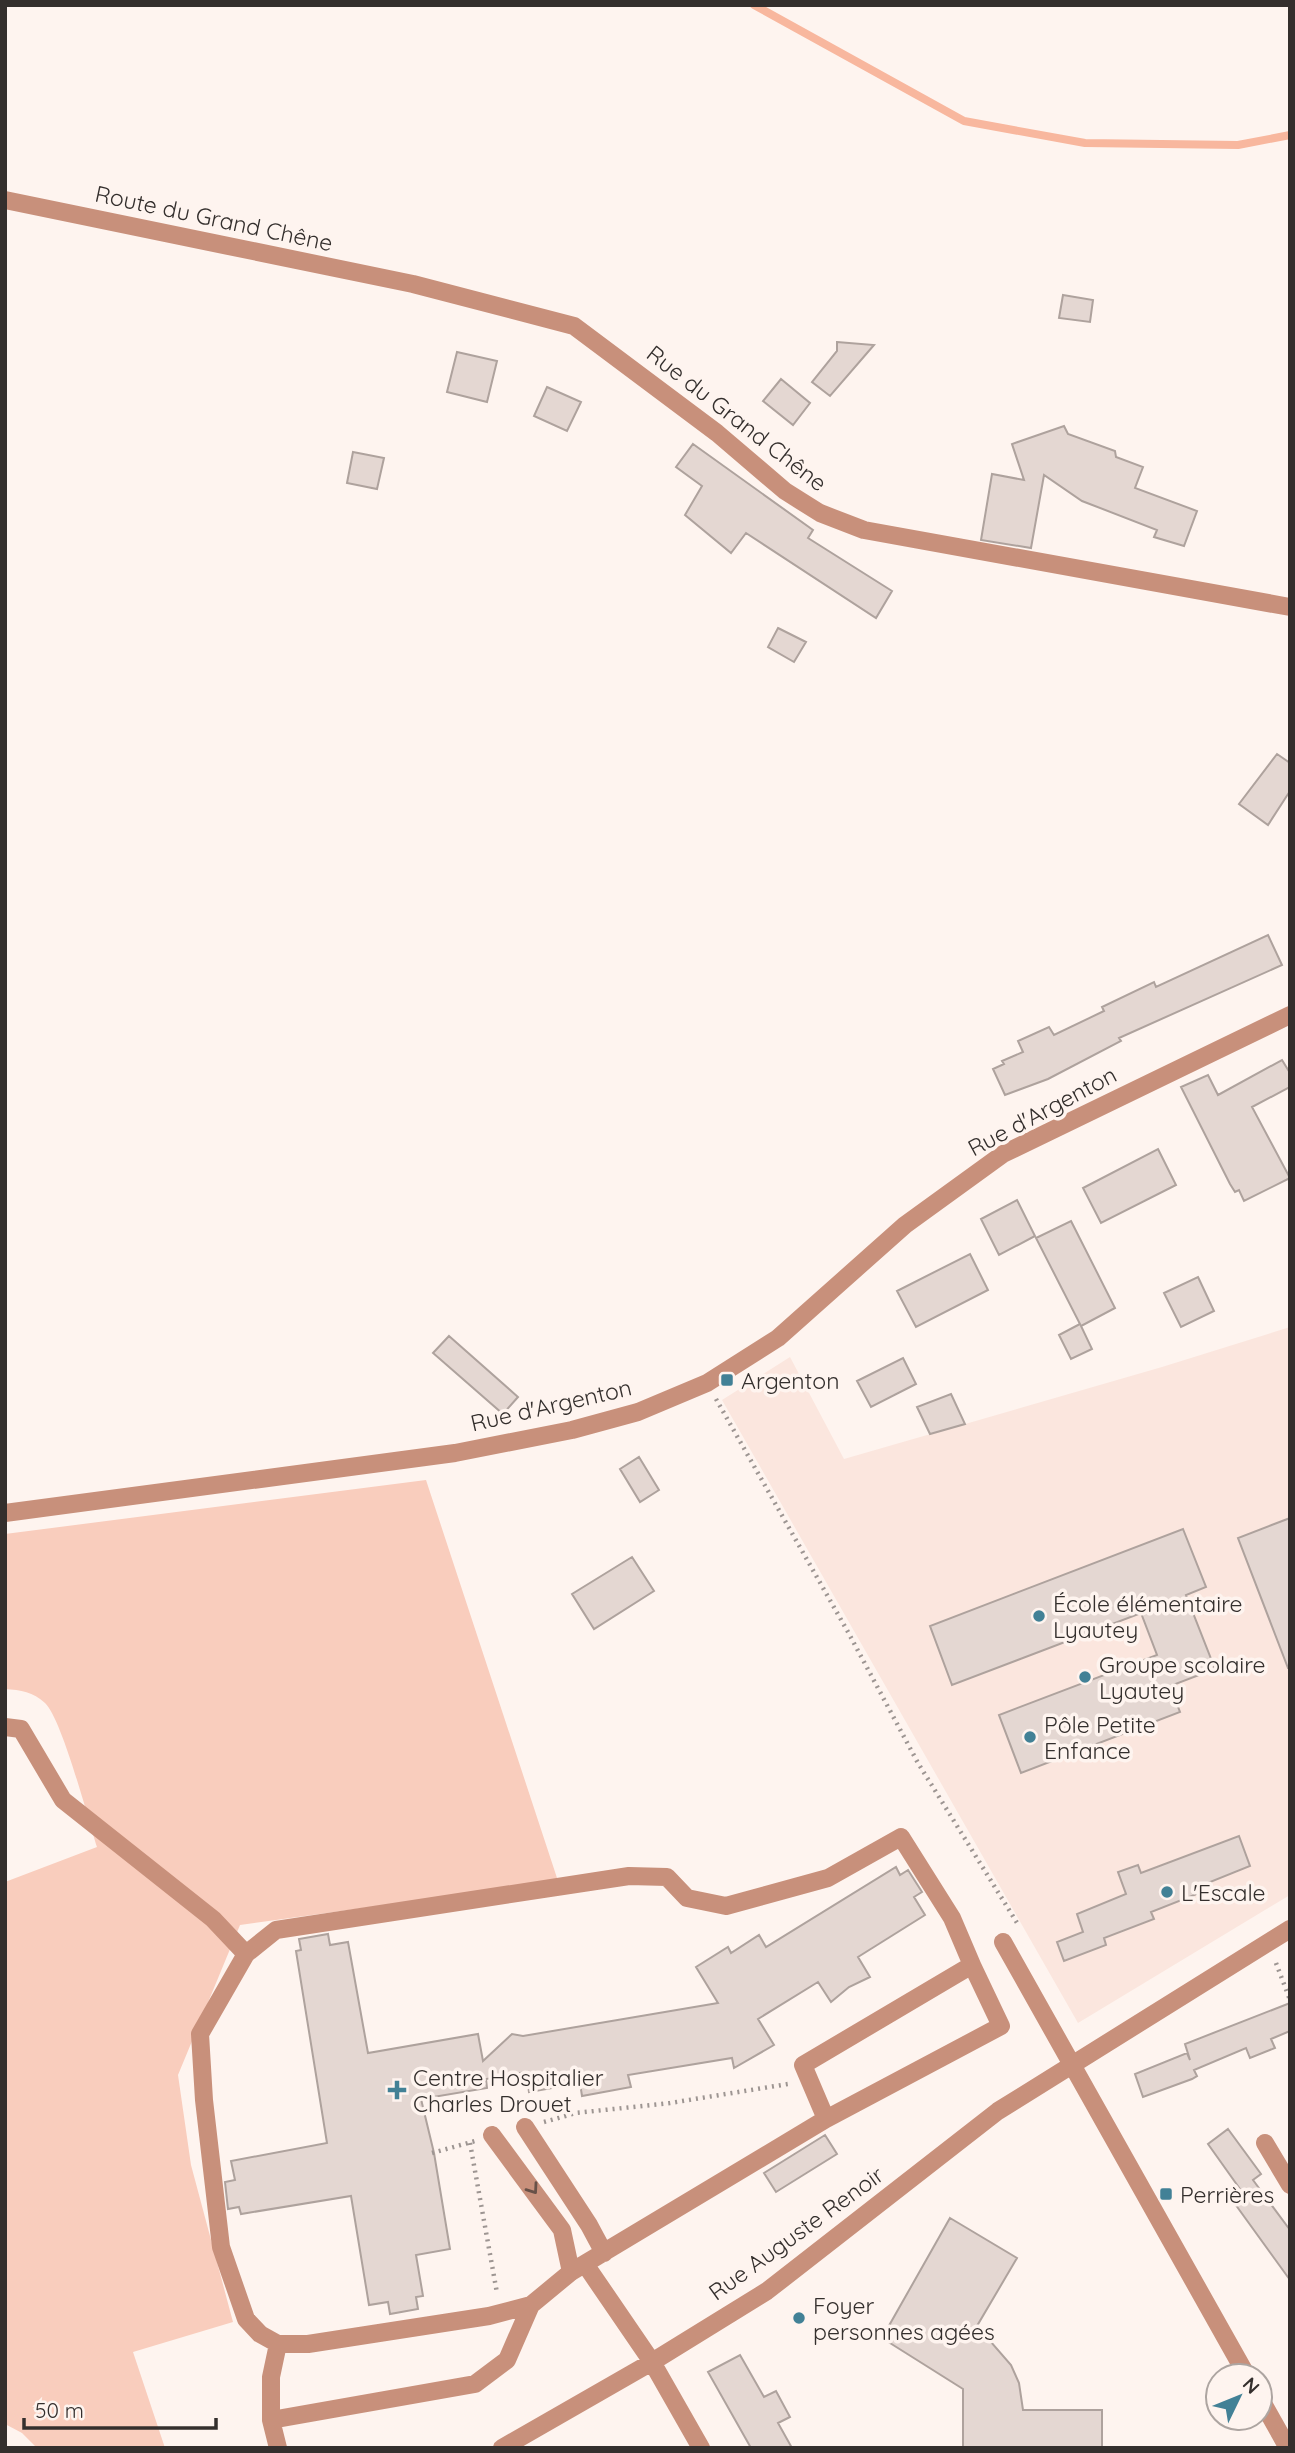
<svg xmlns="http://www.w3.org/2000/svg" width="1295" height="2453" viewBox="0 0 1295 2453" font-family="Quicksand,sans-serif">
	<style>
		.built { fill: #fbe6de }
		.green { fill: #f9cdbd }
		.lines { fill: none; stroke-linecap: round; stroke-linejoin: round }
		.stream { stroke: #f8b79e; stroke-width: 8 }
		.building { fill: #e4d7d2; stroke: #aea29d; stroke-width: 2 }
		.path { stroke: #9d9592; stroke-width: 4.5; stroke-dasharray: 2 5; stroke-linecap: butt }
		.minor { stroke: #c8907b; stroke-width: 18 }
		.oneway { stroke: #685148 }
		.poi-dot { fill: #428196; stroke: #fef4ef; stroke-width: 2.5 }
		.labels { text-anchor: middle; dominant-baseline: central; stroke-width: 7; stroke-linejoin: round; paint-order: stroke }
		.street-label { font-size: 23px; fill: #342f2d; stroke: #fef4ef }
		.poi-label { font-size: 23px; fill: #342f2d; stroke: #fef4ef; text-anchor: start }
	</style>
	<rect width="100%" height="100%" fill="#fef4ef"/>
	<path class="built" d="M 1290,1327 L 1290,1895 L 1078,2023 L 722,1400 L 790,1357 L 844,1459 L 1162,1367 Z"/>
	<path class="green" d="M 426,1480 L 558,1881 L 240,1925 L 178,2075 L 191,2165 L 233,2322 L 133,2352 L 165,2448 L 37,2448 L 22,2433 L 5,2424 L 5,1882 L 97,1847 C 88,1819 62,1719 45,1703 C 33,1692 21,1690 5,1689 L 5,1534 Z"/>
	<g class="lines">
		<path class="stream" d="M 754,5 L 964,121 L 1085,143 L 1238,145 L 1290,135"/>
	</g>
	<path class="building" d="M 1063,295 L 1093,300 L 1090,322 L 1059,318 Z
		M 837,342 L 874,345 L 830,396 L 812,382 L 837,351 Z
		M 457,352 L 497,361 L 487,402 L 447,392 Z
		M 781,379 L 810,403 L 793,425 L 763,401 Z
		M 547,387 L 581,402 L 567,431 L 534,416 Z
		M 1064,426 L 1068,434 L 1115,451 L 1116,457 L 1143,467 L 1135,488 L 1197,511 L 1184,546 L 1154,537 L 1157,530 L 1082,501 L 1044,475 L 1031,548 L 981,540 L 992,474 L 1024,480 L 1012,444 Z
		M 693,444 L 813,530 L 808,538 L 892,591 L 876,618 L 746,533 L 731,553 L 685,515 L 702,486 L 676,467 Z
		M 353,452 L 384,458 L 377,489 L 347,483 Z
		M 778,628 L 806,642 L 794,662 L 768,647 Z
		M 1277,754 L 1290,763 L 1290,791 L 1268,825 L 1239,804 Z
		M 1268,935 L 1282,965 L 1119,1038 L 1121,1041 L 1048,1079 L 1005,1095 L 993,1069 L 1004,1064 L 1002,1061 L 1023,1052 L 1018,1041 L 1049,1027 L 1054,1035 L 1104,1011 L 1102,1007 L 1154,982 L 1156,987 Z
		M 1282,1060 L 1290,1073 L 1290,1087 L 1252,1107 L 1290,1178 L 1244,1201 L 1239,1190 L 1235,1192 L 1230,1184 L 1181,1087 L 1208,1075 L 1218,1095 Z
		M 1158,1149 L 1176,1185 L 1101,1223 L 1083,1188 Z
		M 1017,1200 L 1035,1236 L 999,1255 L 981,1219 Z
		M 1071,1221 L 1115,1308 L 1081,1326 L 1092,1349 L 1071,1359 L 1059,1335 L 1080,1324 L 1036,1238 Z
		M 970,1254 L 988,1290 L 916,1327 L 897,1291 Z
		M 1198,1277 L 1214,1311 L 1181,1327 L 1164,1293 Z
		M 449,1336 L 518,1397 L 503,1414 L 433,1353 Z
		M 903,1358 L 916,1384 L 871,1407 L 857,1381 Z
		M 951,1394 L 965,1424 L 930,1434 L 917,1407 Z
		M 639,1457 L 659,1490 L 640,1502 L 620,1469 Z
		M 1290,1518 L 1290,1668 L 1288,1668 L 1238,1538 Z
		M 1183,1529 L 1206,1587 L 1186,1595 L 1215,1669 L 1170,1686 L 1180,1712 L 1021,1773 L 999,1715 L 1157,1655 L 1141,1613 L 952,1685 L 930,1626 Z
		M 632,1557 L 654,1591 L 594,1629 L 572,1594 Z
		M 1239,1836 L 1250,1866 L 1200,1886 L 1202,1892 L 1151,1912 L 1154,1919 L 1104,1938 L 1106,1945 L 1064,1961 L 1057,1942 L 1083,1932 L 1077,1914 L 1126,1894 L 1118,1872 L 1138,1865 L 1141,1873 Z
		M 896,1867 L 900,1875 L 908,1870 L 922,1892 L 914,1897 L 925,1915 L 858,1957 L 870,1977 L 849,1987 L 831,2002 L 818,1982 L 758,2019 L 774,2045 L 734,2068 L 732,2058 L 628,2075 L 631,2087 L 582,2096 L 580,2083 L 529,2092 L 526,2072 L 486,2079 L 487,2088 L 421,2099 L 434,2153 L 450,2249 L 416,2255 L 423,2296 L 416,2297 L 418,2309 L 390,2314 L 388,2302 L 369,2305 L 351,2196 L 241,2214 L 239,2207 L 228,2209 L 225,2182 L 235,2180 L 231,2161 L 327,2143 L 296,1951 L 301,1950 L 299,1939 L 328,1934 L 330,1945 L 348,1942 L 368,2053 L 478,2034 L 483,2061 L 512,2034 L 523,2036 L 718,2003 L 696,1967 L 728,1947 L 731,1953 L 759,1935 L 766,1947 Z
		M 1290,2003 L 1290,2031 L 1271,2039 L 1275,2048 L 1250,2058 L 1246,2048 L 1194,2070 L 1197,2076 L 1192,2079 L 1143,2097 L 1135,2074 L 1187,2053 L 1190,2060 L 1185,2044 Z
		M 1228,2129 L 1261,2174 L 1253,2180 L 1290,2230 L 1290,2280 L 1230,2197 L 1240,2189 L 1208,2144 Z
		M 825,2135 L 837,2154 L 776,2192 L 764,2173 Z
		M 950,2218 L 1017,2258 L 977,2326 L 1011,2365 L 1019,2383 L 1023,2410 L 1102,2410 L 1102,2448 L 963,2448 L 963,2389 L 882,2338 Z
		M 740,2355 L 764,2397 L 776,2391 L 790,2417 L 778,2423 L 792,2448 L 751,2448 L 708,2372 Z"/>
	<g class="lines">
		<path class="path" d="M 716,1399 L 848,1632 L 918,1763 L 1019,1926
			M 1276,1963 L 1290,2000
			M 544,2122 L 576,2113 L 670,2103 L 788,2084
			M 470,2143 L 497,2293
			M 432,2153 L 475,2141"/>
		<path class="minor" d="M 5,200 L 413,284 L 574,326 L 717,433 L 785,491 L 820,513 L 864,530 L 1290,607
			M 5,1513 L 455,1453 L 572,1430 L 638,1412 L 707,1383 L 778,1338 L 905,1225 L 1003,1154 L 1290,1015
			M 5,1727 L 21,1729 L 63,1800 L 213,1919 L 246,1954 L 276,1930 L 629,1876 L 667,1877 L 687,1898 L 726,1906 L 828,1878 L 901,1837 L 952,1918 L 972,1965
			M 1003,1942 L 1247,2376
			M 246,1954 L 200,2034 L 204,2100 L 221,2247 L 246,2319 L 260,2334 L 278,2344
			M 525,2127 L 589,2225 L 604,2253
			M 492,2135 L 562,2230 L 571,2272
			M 1265,2143 L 1290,2185
			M 585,2264 L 652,2362 L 701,2448
			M 531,2305 L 507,2360 L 475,2384 L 271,2420 L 271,2377 L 278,2344 L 308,2344 L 489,2316 L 531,2305 L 571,2272 L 826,2119 L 1001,2026 L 972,1965 L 803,2065 L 826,2119
			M 1260,2398 L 1288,2448
			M 271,2420 L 278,2448
			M 502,2448 L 652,2362 L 767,2291 L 998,2111 L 1290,1929"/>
	</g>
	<defs><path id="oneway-chevron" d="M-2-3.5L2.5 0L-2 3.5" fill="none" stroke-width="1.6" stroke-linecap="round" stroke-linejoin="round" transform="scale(1.75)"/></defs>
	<use class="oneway" href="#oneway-chevron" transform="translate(533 2189) rotate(55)"/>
	<g class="poi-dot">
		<rect x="720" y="1373" width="14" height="14" rx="3.5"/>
		<circle cx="1039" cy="1616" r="7"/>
		<circle cx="1085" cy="1677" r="7"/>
		<circle cx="1030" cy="1737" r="7"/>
		<circle cx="1167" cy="1892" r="7"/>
		<path d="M393.5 2079.5h7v7h7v7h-7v7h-7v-7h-7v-7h7z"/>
		<rect x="1159" y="2187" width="14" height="14" rx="3.5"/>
		<circle cx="799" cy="2318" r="7"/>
	</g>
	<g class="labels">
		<g class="street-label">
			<text transform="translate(214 218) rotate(12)">Route du Grand Chêne</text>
			<text transform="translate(737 418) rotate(38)">Rue du Grand Chêne</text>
			<text transform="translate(1042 1111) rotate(-28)">Rue d'Argenton</text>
			<text transform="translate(551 1405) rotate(-13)">Rue d'Argenton</text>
			<text transform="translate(796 2233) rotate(-36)">Rue Auguste Renoir</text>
		</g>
		<g class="poi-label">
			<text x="741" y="1380">Argenton</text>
			<text x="1053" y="1603">École élémentaire<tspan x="1053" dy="26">Lyautey</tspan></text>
			<text x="1099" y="1664">Groupe scolaire<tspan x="1099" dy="26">Lyautey</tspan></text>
			<text x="1044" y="1724">Pôle Petite<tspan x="1044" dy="26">Enfance</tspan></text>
			<text x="1181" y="1892">L'Escale</text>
			<text x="413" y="2077">Centre Hospitalier<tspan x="413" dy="26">Charles Drouet</tspan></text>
			<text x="1180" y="2194">Perrières</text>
			<text x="813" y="2305">Foyer<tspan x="813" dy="26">personnes agées</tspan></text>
		</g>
	</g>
	<rect width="1295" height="2453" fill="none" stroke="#342f2d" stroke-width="14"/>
	<g transform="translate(1239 2397) rotate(47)"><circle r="33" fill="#fef4ef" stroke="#ada5a1" stroke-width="2"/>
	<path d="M0-5L12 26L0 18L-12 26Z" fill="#428196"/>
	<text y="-10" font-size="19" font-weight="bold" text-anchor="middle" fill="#342f2d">N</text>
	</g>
	<path d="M24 2418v10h192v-10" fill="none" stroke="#342f2d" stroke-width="3.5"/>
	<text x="35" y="2418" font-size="21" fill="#342f2d" stroke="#fef4ef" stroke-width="5" paint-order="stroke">50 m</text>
</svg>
